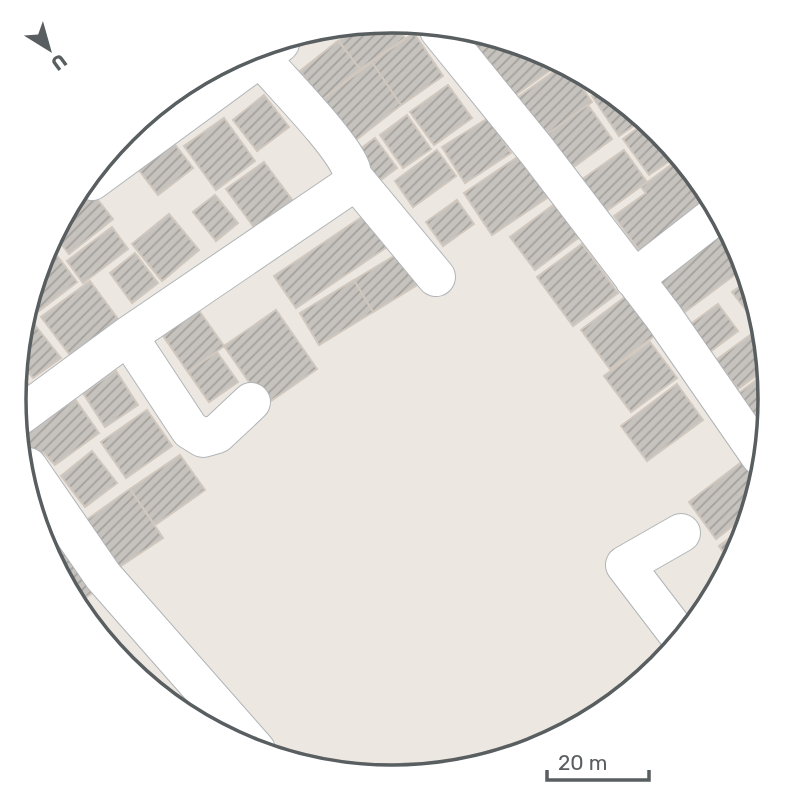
<svg xmlns="http://www.w3.org/2000/svg" width="785" height="798" viewBox="0 0 785 798" font-family="Rubik,sans-serif">
	<style>
		.building { fill: url(#building-hatch); stroke: #d0c8bf; stroke-width: 2 }
		.lines { fill: none; stroke-linecap: round; stroke-linejoin: round }
		.minor-casing { stroke: #b1b5b8; stroke-width: 40 }
		.minor { stroke: #fff; stroke-width: 38 }
		.rim { fill: none; stroke: #595e61; stroke-width: 3.5 }
	</style>
	<defs>
		<pattern id="building-hatch" width="6" height="6" patternUnits="userSpaceOnUse" patternTransform="scale(1.75)"><rect width="6" height="6" fill="#c6c2bd"/><path d="M-1 1l2-2M0 6l6-6M5 7l2-2" fill="none" stroke="#a4a19d"/></pattern>
	</defs>
	<rect width="100%" height="100%" fill="#ece7e0"/>
	<path class="building" d="M 392,21 L 405,38 L 360,69 L 339,41 L 356,28 Z
		M 414,33 L 443,76 L 401,105 L 372,62 Z
		M 456,33 L 494,41 L 473,56 Z
		M 338,41 L 360,69 L 322,100 L 300,71 Z
		M 494,41 L 538,49 L 556,66 L 506,102 L 473,56 Z
		M 372,62 L 401,105 L 352,143 L 322,100 Z
		M 562,66 L 570,71 L 592,102 L 546,135 L 514,100 Z
		M 448,85 L 472,118 L 434,145 L 410,112 Z
		M 599,91 L 642,120 L 619,136 L 592,96 Z
		M 264,95 L 289,127 L 257,151 L 233,120 Z
		M 588,105 L 612,139 L 571,169 L 546,135 Z
		M 407,115 L 431,149 L 403,168 L 380,135 Z
		M 224,118 L 255,161 L 216,190 L 184,146 Z
		M 488,118 L 511,153 L 465,183 L 442,147 Z
		M 646,122 L 660,132 L 677,156 L 649,175 L 623,139 Z
		M 170,138 L 193,168 L 158,195 L 135,165 Z
		M 375,138 L 397,168 L 378,182 L 356,152 Z
		M 437,150 L 456,176 L 413,207 L 395,181 Z
		M 624,150 L 647,182 L 605,212 L 581,180 Z
		M 522,154 L 550,196 L 492,235 L 464,193 Z
		M 679,159 L 708,203 L 641,253 L 614,216 L 646,193 L 641,187 Z
		M 264,162 L 299,209 L 261,237 L 226,189 Z
		M 94,195 L 113,219 L 69,254 L 55,236 L 70,213 Z
		M 215,195 L 238,223 L 216,241 L 193,212 Z
		M 457,200 L 474,224 L 443,246 L 426,222 Z
		M 556,203 L 581,236 L 535,270 L 510,237 Z
		M 371,211 L 393,243 L 296,308 L 274,276 Z
		M 169,214 L 199,250 L 162,281 L 132,244 Z
		M 721,222 L 742,255 L 745,267 L 682,314 L 652,273 Z
		M 112,227 L 128,249 L 83,283 L 67,261 Z
		M 582,244 L 618,293 L 573,326 L 537,277 Z
		M 49,245 L 77,282 L 39,311 L 33,303 L 43,254 Z
		M 135,253 L 158,283 L 132,303 L 110,273 Z
		M 399,253 L 419,284 L 373,312 L 354,280 Z
		M 354,280 L 373,312 L 319,345 L 300,313 Z
		M 90,281 L 124,327 L 76,363 L 41,317 Z
		M 748,281 L 756,323 L 732,292 Z
		M 633,291 L 662,330 L 610,369 L 581,330 Z
		M 718,304 L 738,331 L 703,357 L 684,329 Z
		M 195,305 L 224,346 L 188,372 L 159,330 Z
		M 276,310 L 317,369 L 265,405 L 224,346 Z
		M 31,320 L 61,358 L 33,378 L 21,363 Z
		M 757,330 L 765,369 L 738,389 L 716,360 Z
		M 650,342 L 677,378 L 631,412 L 604,376 Z
		M 217,352 L 238,382 L 209,402 L 188,372 Z
		M 19,371 L 34,392 L 14,399 Z
		M 116,371 L 138,405 L 105,427 L 83,393 Z
		M 766,373 L 771,399 L 764,434 L 732,398 Z
		M 677,384 L 703,420 L 647,461 L 621,426 Z
		M 75,399 L 99,433 L 55,465 L 43,452 L 35,459 L 23,445 L 22,437 Z
		M 147,410 L 172,446 L 126,478 L 101,442 Z
		M 92,451 L 117,483 L 85,507 L 61,476 Z
		M 180,455 L 205,490 L 155,525 L 130,489 Z
		M 743,461 L 755,478 L 748,514 L 716,539 L 689,502 Z
		M 130,489 L 163,538 L 118,568 L 85,521 Z
		M 35,507 L 99,588 L 81,601 L 43,543 Z
		M 746,526 L 742,544 L 730,562 L 719,546 Z"/>
	<g class="lines">
		<defs>
			<path id="minor" d="M 439,30 L 537,151 L 663,316 L 760,456
				M 353,177 L 436,277
				M 92,181 L 280,43
				M 634,279 L 716,215
				M 128,336 L 190,430 L 203,438 L 217,434 L 251,402
				M 18,417 L 128,336 L 350,185 C 352,179 353,175 351,169 C 341,142 281,82 260,57
				M 28,467 L 103,576 L 256,750
				M 680,637 L 625,565 L 681,533"/>
		</defs>
		<use href="#minor" class="minor-casing"/>
		<use href="#minor" class="minor"/>
	</g>
	<path d="M0 0H785V798H0ZM26 399a366 366 0 1 1 732 0a366 366 0 1 1-732 0Z" fill="#fff" fill-rule="evenodd"/>
	<path class="rim" d="M26 399a366 366 0 1 1 732 0a366 366 0 1 1-732 0Z"/>
	<g transform="translate(49 49) rotate(143)" stroke="#ffffff" stroke-width="5" paint-order="stroke">
	<path d="M0-5L12 26L0 18L-12 26Z" fill="#595e61"/>
	<text y="-10" font-size="19" font-weight="bold" text-anchor="middle" fill="#595e61">U</text>
	</g>
	<path d="M547 770v10h102v-10" fill="none" stroke="#595e61" stroke-width="3.5"/>
	<text x="558" y="770" font-size="21" fill="#595e61" stroke="#ffffff" stroke-width="5" paint-order="stroke">20 m</text>
</svg>
